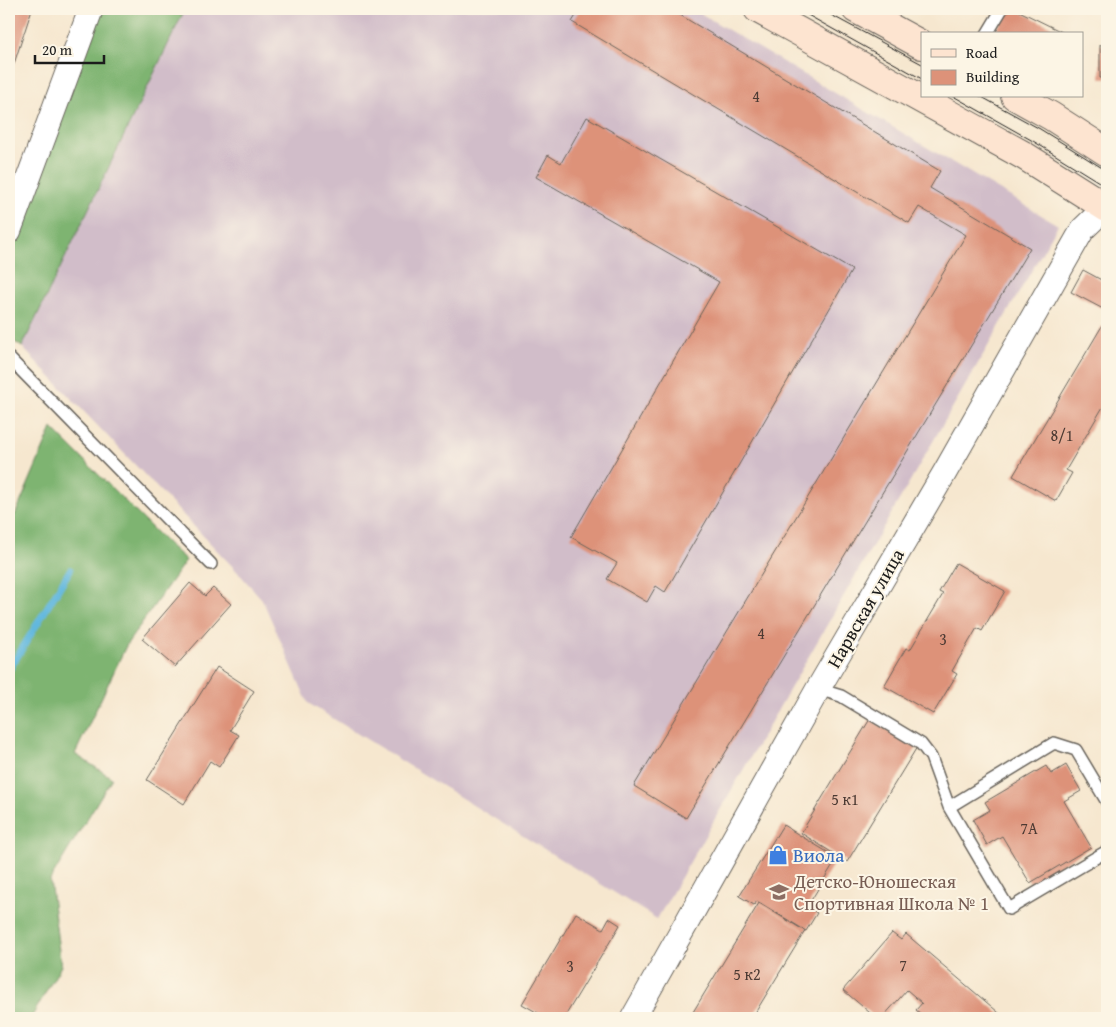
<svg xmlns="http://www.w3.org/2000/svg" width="1116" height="1027" viewBox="0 0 1116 1027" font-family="'Gentium Book Plus',serif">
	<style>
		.industrial { fill: #d1bdc9 }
		.forest { fill: #7eb471; stroke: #4d6846 }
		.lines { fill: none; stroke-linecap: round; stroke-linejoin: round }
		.stream { stroke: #62b8de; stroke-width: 7 }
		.building { fill: #dd9279 }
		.service-casing { stroke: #68635b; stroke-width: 14 }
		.minor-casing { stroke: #68635b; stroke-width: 26 }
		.secondary-casing { stroke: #68635b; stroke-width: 30 }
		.path { stroke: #68635b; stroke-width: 3; stroke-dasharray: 4 4; stroke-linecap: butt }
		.service { stroke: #fff; stroke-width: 11 }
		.minor { stroke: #fff; stroke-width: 24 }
		.secondary { stroke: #fde4d0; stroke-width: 28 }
		.tram { stroke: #1c1c1c; stroke-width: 1 }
		.labels { text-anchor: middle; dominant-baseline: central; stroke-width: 4; stroke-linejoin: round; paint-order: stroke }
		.number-label { font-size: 16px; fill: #4c3a33 }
		.street-label { font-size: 19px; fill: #1c1c1c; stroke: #fcf5e5 }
		.shop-label { font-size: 19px; fill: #366cbe; stroke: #fcf5e5; text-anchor: start }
		.education-label { font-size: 19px; fill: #785e54; stroke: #fcf5e5; text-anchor: start }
	</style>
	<rect width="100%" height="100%" fill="#fcf5e5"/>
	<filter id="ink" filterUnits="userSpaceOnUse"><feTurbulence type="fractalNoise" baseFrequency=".02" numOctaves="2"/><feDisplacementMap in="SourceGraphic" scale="10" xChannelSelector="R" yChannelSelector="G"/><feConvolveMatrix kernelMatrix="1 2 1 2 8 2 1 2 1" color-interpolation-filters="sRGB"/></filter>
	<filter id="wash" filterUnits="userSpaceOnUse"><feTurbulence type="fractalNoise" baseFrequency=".0096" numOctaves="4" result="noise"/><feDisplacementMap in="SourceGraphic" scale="20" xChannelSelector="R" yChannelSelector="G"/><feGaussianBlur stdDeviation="1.12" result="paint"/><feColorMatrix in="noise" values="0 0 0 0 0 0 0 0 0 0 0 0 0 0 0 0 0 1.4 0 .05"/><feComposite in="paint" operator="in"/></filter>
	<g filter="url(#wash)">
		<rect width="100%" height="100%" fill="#f6e7cf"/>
		<path class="industrial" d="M 185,9 L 693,9 L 1058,225 L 657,919 L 308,703 L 262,599 L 234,568 L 22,347 Z"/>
		<path class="forest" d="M 100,9 L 185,9 L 22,347 L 9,338 L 9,249 Z
			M 52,428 L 169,545 L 186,560 L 127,644 L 75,754 L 112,778 L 50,880 L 61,966 L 31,1018 L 9,1018 L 9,512 L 15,515 Z"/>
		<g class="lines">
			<path class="stream" d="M 9,670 L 70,570"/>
		</g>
		<g id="blocks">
			<path class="building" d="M 9,9 L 32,9 L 9,79 Z
				M 580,9 L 670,9 L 940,171 L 930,188 L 1030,248 L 686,818 L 634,786 L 966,235 L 919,207 L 909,223 L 572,22 Z
				M 1008,9 L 1015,9 L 1066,34 L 994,34 Z
				M 1100,45 L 1107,45 L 1107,78 L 1100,78 Z
				M 587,117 L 852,270 L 665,592 L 656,586 L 647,602 L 607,579 L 617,563 L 571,537 L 719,282 L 536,177 L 548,155 L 561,163 Z
				M 1083,270 L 1107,283 L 1107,306 L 1105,310 L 1071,292 Z
				M 1102,326 L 1107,330 L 1107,400 L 1066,470 L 1072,473 L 1056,501 L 1013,476 Z
				M 956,563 L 1005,591 L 982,631 L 977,628 L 952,671 L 957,674 L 933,714 L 884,686 L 906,648 L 910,650 L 943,594 L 939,592 Z
				M 190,583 L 205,596 L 213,588 L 231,604 L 175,667 L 142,639 Z
				M 217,667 L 254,691 L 230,730 L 239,735 L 219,767 L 210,761 L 184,804 L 147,780 Z
				M 870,719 L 917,747 L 847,862 L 801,833 Z
				M 1066,765 L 1081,791 L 1064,801 L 1091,847 L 1030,883 L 1002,836 L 987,845 L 973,820 L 990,810 L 985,802 L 1046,766 L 1051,774 Z
				M 783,825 L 837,858 L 807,907 L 817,913 L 806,931 L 757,901 L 754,905 L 739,896 Z
				M 759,903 L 805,931 L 752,1018 L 692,1018 L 690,1017 Z
				M 576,913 L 603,929 L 609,918 L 620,925 L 564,1018 L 547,1018 L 522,1004 Z
				M 892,933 L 901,940 L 906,934 L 1005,1018 L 926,1018 L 916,1010 L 922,1003 L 907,990 L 882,1018 L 876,1018 L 843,990 Z"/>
		</g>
	</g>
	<g filter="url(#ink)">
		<use href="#blocks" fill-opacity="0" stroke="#68635b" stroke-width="1"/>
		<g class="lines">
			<defs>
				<path id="service" d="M 987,34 L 1002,9
					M 9,358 L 211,564
					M 818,689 L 841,696 L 921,744 L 931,757 L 949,807 L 1009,909 L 1107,851
					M 949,807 L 1054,743 L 1076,750 L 1107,802"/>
				<path id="minor" d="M 9,231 L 91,9
					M 633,1018 L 818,689 L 945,472 L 1083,229 L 1107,206"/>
				<path id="secondary" d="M 758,9 L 1023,155 L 1107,208
					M 856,9 L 922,45
					M 1015,96 L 1051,116 L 1107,152"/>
			</defs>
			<use href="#service" class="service-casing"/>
			<use href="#minor" class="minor-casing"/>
			<use href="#secondary" class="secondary-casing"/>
			<path class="path" d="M 9,145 L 15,146"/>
			<use href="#service" class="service"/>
			<use href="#minor" class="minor"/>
			<use href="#secondary" class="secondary"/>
			<path class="tram" d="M 797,9 L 922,79
				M 820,9 L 922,64
				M 953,96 L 1033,141 L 1107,187
				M 980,96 L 1040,129 L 1107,171"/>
		</g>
	</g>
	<defs>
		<symbol id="shop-bare" viewBox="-9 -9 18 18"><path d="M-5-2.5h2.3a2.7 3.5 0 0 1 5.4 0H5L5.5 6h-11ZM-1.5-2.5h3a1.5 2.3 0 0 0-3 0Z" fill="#3f7fe0" stroke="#fcf5e5" stroke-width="2.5" paint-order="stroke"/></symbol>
		<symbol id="school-bare" viewBox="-9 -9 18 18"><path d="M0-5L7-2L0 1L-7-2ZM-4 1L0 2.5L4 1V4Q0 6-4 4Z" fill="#8d6e63" stroke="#fcf5e5" stroke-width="2.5" paint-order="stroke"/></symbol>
	</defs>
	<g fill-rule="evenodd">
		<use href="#shop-bare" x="764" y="841" width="28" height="28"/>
		<use href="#school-bare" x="765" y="878" width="28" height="28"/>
	</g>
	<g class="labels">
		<g class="number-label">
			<text x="756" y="96">4</text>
			<text x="1062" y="435">8/1</text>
			<text x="761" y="633">4</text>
			<text x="943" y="639">3</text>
			<text x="845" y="799">5 к1</text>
			<text x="1029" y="828">7А</text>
			<text x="903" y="965">7</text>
			<text x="570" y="966">3</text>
			<text x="747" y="974">5 к2</text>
		</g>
		<g class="street-label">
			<text transform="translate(865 608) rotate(-60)">Нарвская улица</text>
		</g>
		<g class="shop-label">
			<text x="793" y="855">Виола</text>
		</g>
		<g class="education-label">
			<text x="794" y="881">Детско-Юношеская<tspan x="794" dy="22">Спортивная Школа № 1</tspan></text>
		</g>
	</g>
	<rect width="1116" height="1027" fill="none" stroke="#fcf5e5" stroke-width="30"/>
	<rect x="921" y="32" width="162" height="65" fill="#fcf5e5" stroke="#a29e95"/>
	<rect x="931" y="49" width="25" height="8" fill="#fde4d0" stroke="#a29e95"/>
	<text x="966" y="58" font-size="15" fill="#1c1c1c">Road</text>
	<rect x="931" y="70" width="25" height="15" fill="#dd9279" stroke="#a29e95"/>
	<text x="966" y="82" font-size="15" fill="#1c1c1c">Building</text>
	<path d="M35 55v8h69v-8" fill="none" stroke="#1c1c1c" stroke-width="2.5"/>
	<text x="42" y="55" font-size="15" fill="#1c1c1c" stroke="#fcf5e5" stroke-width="4" paint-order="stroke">20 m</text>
</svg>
